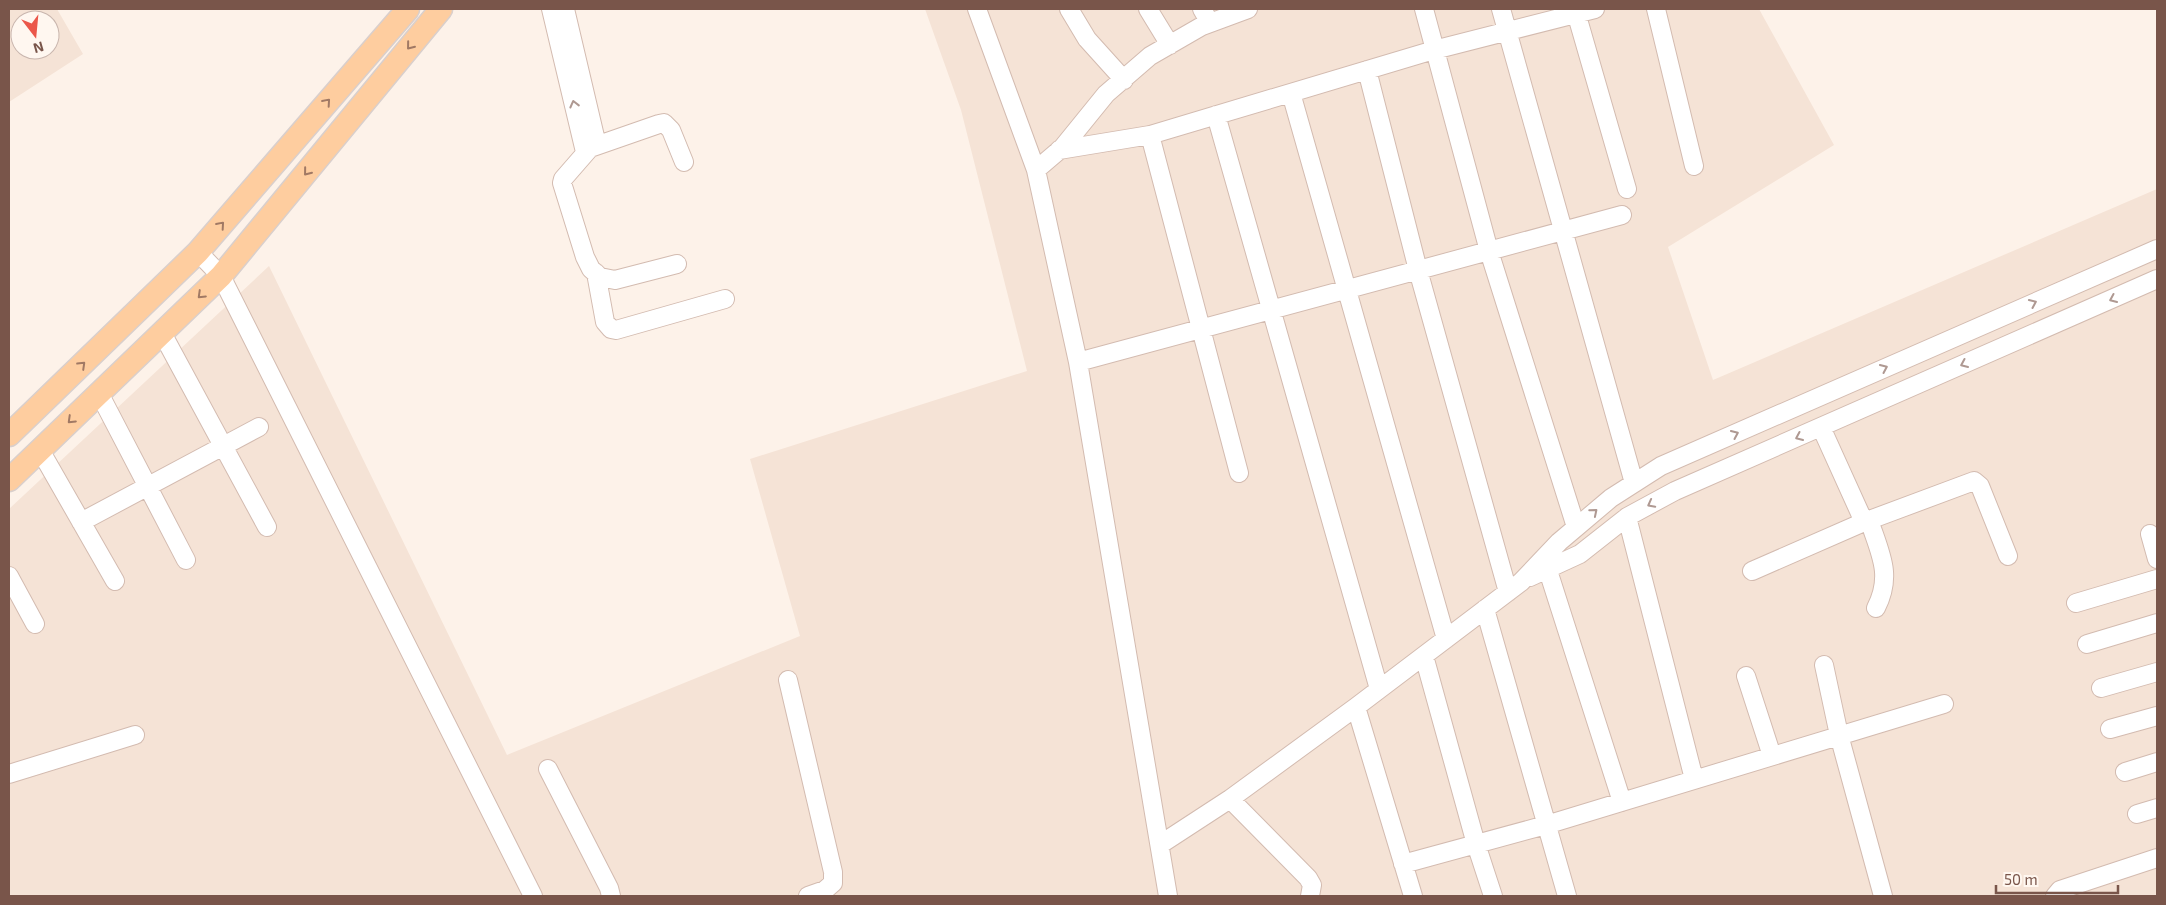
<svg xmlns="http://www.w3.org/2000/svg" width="2166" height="905" viewBox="0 0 2166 905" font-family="'Exo 2',sans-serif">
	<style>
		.residential { fill: #f5e3d6; fill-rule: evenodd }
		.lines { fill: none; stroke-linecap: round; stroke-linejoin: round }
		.minor-casing { stroke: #d3bbb0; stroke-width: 20 }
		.major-casing { stroke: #d9cfcc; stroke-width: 25 }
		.minor { stroke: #fff; stroke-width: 18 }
		.major { stroke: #fecd9f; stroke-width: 22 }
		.oneway { stroke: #a17964 }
		.oneway2 { stroke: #af9992 }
	</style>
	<rect width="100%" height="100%" fill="#fdf2e9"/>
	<path class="residential" d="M 9,9 L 57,9 L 83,54 L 9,102 ZM 20,20 L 50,20 L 50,50 L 20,50 Z
		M 925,9 L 1759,9 L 1834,145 L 1668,247 L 1713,380 L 2157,189 L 2157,896 L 9,896 L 9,509 L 269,266 L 507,755 L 800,636 L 750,459 L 1027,371 L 961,110 Z"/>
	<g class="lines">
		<defs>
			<path id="minor" d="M 551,9 L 585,152
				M 565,9 L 597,145
				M 977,9 L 1036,170 L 1078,362 L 1168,896
				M 1069,9 L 1087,39 L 1124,80
				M 1148,9 L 1170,45
				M 1202,9 L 1210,23
				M 1424,9 L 1489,251 L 1576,527
				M 1501,9 L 1634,483
				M 1575,9 L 1627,189
				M 1656,9 L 1694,166
				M 1367,70 L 1418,270 L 1508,592
				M 1291,93 L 1446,639
				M 1216,115 L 1379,689
				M 1150,135 L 1239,473
				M 1059,150 L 1150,135 L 1434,50 L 1595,9
				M 1036,170 L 1063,147 L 1106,94 L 1150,56 L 1202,26 L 1248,9
				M 198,252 L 221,276 L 533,896
				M 677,264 L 615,280 L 600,277 L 591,269 L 585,257 L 562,183 L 563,179 L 590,148 L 659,124 L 664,123 L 671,130 L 684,162
				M 596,273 L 605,322 L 611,329 L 616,330 L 725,299
				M 162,333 L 267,527
				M 1078,362 L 1622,215
				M 99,393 L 186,560
				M 1821,427 L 1864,522
				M 40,450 L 115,581
				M 1627,517 L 1694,779
				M 1869,520 C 1880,553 1893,575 1876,608
				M 81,522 L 259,427
				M 2150,534 L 2157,559
				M 1544,558 L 1622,802
				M 1752,571 L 1864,522 L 1974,481 L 1980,486 L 2008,556
				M 9,576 L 35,624
				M 1530,577 L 1580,554 L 1627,517 L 1675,491 L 2157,279
				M 2076,603 L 2157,579
				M 1485,609 L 1567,896
				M 2087,644 L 2157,623
				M 1424,656 L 1476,844 L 1493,896
				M 1824,665 L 1839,735 L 1883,896
				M 1746,676 L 1772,756
				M 788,680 L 833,872 L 833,883 L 825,890 L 808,896
				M 2101,688 L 2157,672
				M 1356,707 L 1413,896
				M 2110,729 L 2157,716
				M 548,769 L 609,888 L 611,896
				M 2125,772 L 2157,762
				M 9,774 L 135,735
				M 1230,799 L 1308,878 L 1312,885 L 1310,896
				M 2137,814 L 2157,808
				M 1161,844 L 1230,799 L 1356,707 L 1521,582 L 1559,542 L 1611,498 L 1661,466 L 2157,249
				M 1403,864 L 1546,825 L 1944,704
				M 2055,896 L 2060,890 L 2157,858"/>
			<path id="major" d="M 9,435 L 198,252 L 408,9
				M 9,480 L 221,276 L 441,9"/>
		</defs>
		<use href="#minor" class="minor-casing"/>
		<use href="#major" class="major-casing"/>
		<use href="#minor" class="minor"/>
		<use href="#major" class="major"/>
	</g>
	<defs><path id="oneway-chevron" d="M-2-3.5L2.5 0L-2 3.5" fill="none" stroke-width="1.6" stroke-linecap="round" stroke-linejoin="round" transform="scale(1.25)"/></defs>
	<g class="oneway">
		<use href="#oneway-chevron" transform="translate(410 46) rotate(129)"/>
		<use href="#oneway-chevron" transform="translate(327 102) rotate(-49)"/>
		<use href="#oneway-chevron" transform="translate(307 172) rotate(129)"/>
		<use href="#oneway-chevron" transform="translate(221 225) rotate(-49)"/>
		<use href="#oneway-chevron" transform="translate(201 295) rotate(136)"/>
		<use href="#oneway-chevron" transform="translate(82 365) rotate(-44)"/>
		<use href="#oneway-chevron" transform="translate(71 420) rotate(136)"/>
	</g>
	<g class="oneway2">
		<use href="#oneway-chevron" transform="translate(574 104) rotate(-104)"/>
		<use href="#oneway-chevron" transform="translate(2113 299) rotate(156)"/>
		<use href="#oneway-chevron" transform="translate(2033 303) rotate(-24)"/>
		<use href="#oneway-chevron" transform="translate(1964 364) rotate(156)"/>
		<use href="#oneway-chevron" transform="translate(1884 368) rotate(-24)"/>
		<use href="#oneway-chevron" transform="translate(1735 434) rotate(-24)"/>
		<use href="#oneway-chevron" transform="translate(1799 437) rotate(156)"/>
		<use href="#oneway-chevron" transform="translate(1651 504) rotate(152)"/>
		<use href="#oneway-chevron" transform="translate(1594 512) rotate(-40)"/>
	</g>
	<rect width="2166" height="905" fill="none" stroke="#79554a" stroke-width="20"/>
	<g transform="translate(35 35) rotate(164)"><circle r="24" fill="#fff7f0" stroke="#c9b6ae"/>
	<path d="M0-4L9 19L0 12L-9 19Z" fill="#eb574a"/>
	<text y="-8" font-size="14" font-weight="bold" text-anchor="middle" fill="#79554a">N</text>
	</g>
	<path d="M1996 885v8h122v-8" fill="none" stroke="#79554a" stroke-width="2.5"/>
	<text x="2004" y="885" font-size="15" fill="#79554a" stroke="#fff7f0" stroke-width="4" paint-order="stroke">50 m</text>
</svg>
